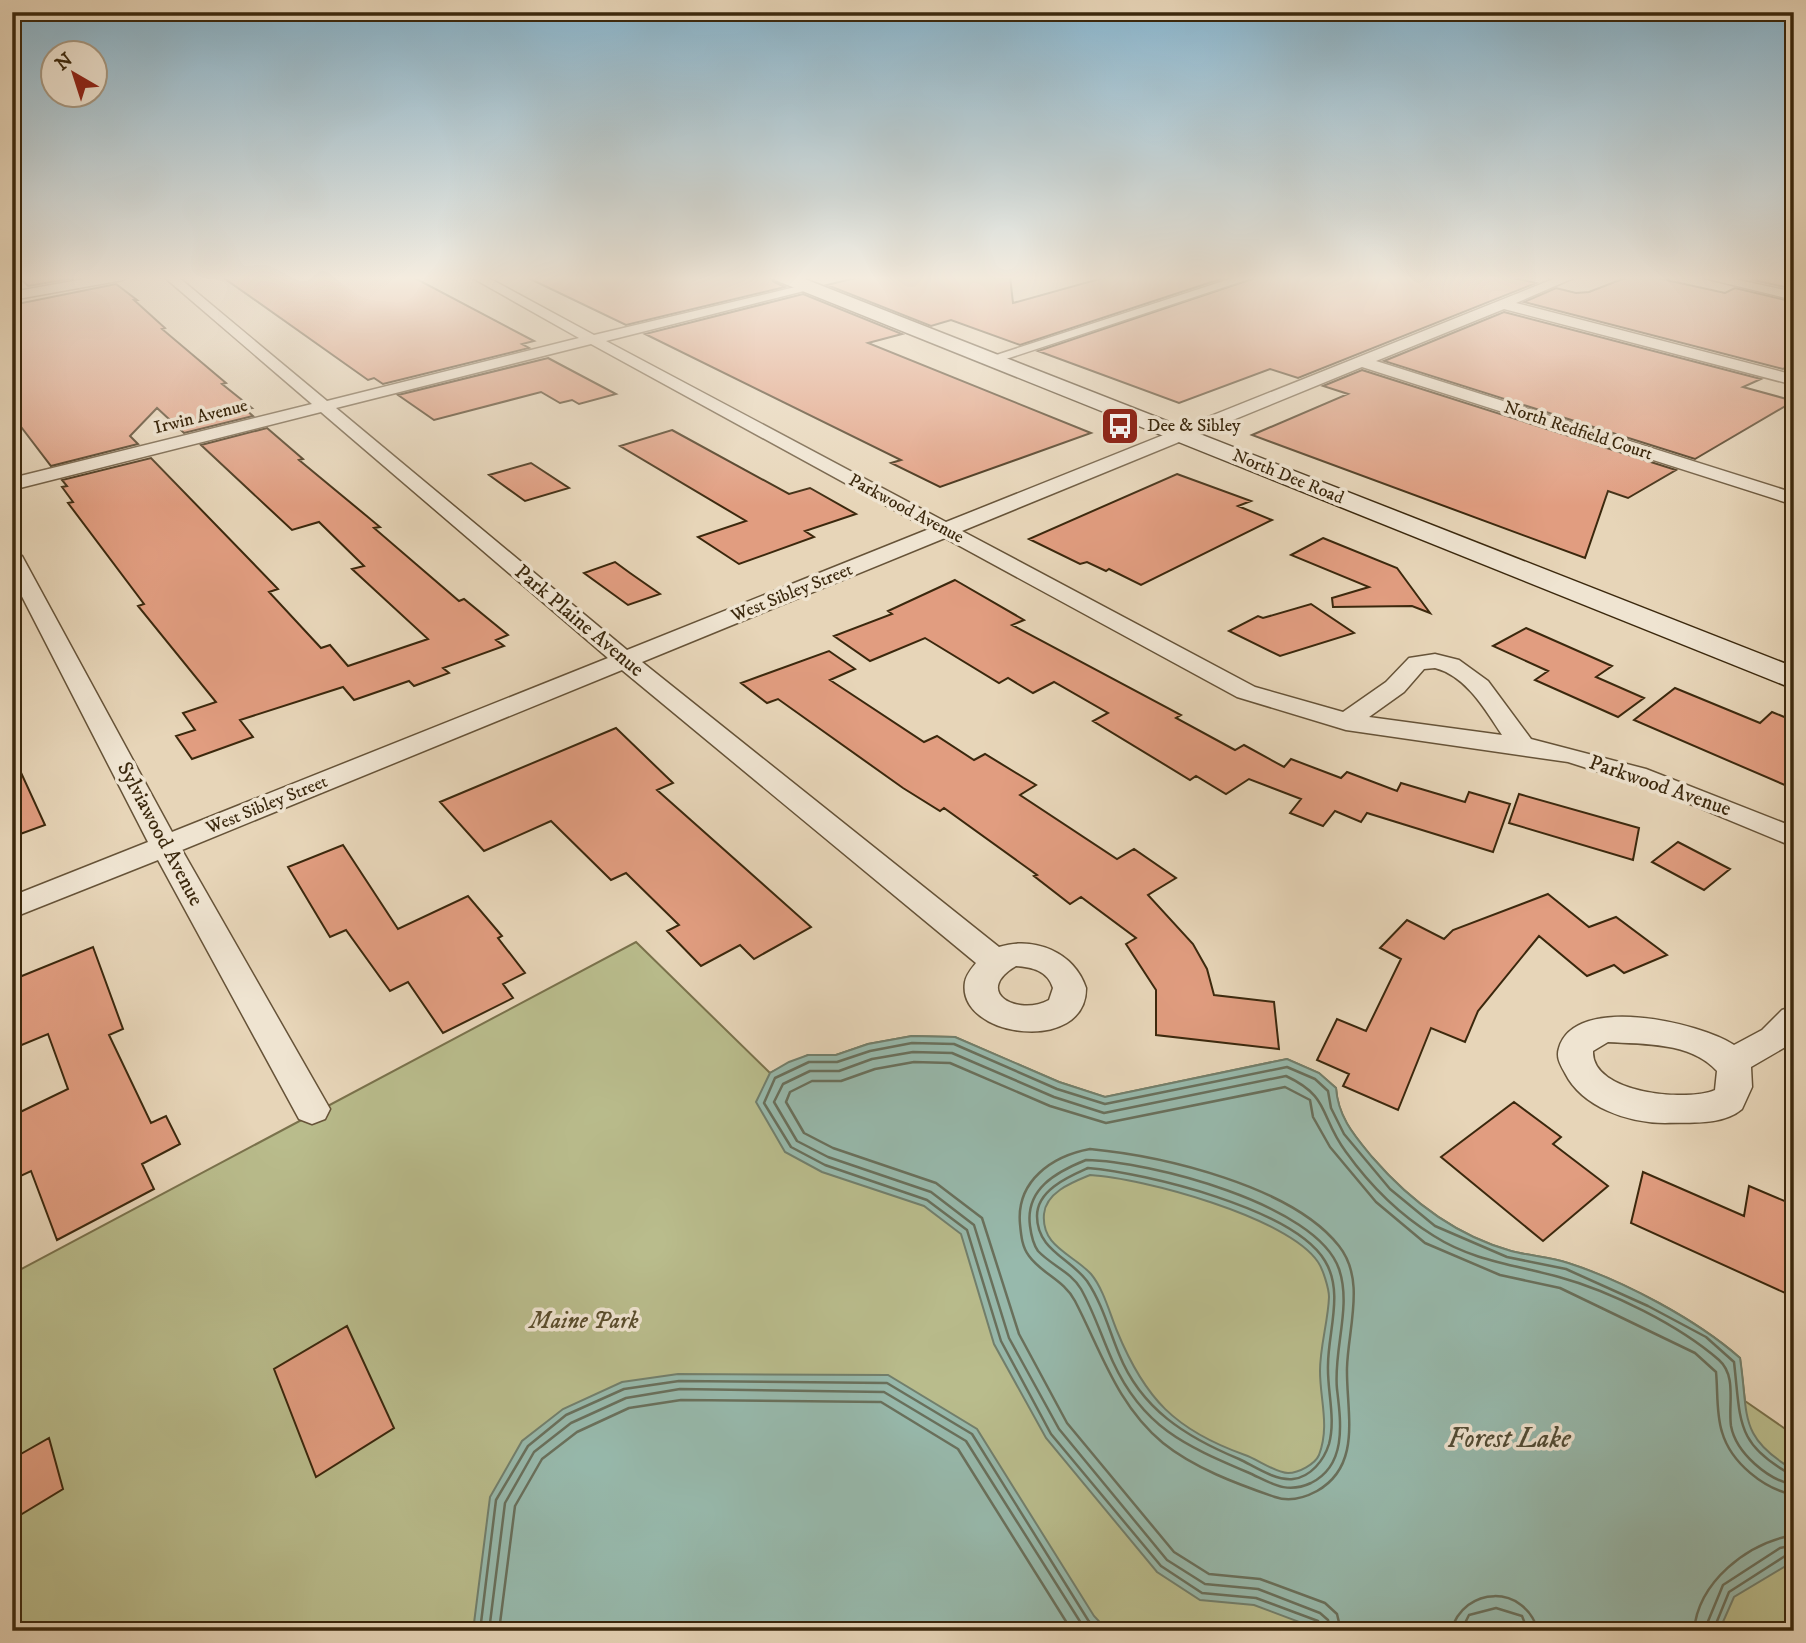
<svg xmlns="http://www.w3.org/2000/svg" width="1806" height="1643" viewBox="0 0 1806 1643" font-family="'IM FELL DW Pica',serif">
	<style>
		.green { fill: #b9bc8c; stroke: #7a724c; stroke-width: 2 }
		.water { fill: #97b9ac; stroke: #727f6c; stroke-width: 2; fill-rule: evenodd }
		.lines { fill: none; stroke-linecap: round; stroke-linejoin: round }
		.shore { stroke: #69705c; stroke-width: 2.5 }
		.building { fill: #e19d80; stroke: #3b280d; stroke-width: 2 }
		.minor-casing { stroke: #665338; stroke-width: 3 }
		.secondary-casing { stroke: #3b280d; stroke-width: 3 }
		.minor { fill: #efe4d1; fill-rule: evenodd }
		.secondary { fill: #efe4d1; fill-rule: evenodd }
		.labels { text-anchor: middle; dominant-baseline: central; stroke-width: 7; stroke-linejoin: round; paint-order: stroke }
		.far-street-label { font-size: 18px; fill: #3b280d; stroke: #efe4d1 }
		.far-poi-label { font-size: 18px; fill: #3b280d; stroke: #efe4d1; text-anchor: start }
		.street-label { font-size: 21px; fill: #3b280d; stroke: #efe4d1 }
		.near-park-label { font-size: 24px; font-style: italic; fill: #5a4d2d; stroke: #efe4d1 }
		.near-water-label { font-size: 28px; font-style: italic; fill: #524c35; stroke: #efe4d1 }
	</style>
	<rect width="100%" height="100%" fill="#e7d5b8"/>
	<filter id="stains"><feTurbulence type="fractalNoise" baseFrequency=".00286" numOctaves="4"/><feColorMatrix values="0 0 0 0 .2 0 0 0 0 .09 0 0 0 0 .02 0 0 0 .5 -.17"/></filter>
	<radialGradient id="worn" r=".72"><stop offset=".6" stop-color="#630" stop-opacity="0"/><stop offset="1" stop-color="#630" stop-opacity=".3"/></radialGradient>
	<path class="green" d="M 636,942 L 770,1073 L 808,1055 L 836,1055 L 868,1044 L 912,1036 L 955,1037 L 1059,1082 L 1105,1097 L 1287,1059 L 1319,1073 L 1336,1088 C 1338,1117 1354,1135 1372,1157 C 1410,1201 1454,1235 1511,1251 C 1530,1256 1550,1257 1568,1263 C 1624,1281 1697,1320 1740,1358 L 1745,1401 L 1794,1435 L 1794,1631 L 12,1631 L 12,1274 Z"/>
	<path class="water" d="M 912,1036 L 955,1037 L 1059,1082 L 1105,1097 L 1287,1059 L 1319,1073 L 1336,1088 C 1338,1117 1354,1135 1372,1157 C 1410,1201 1454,1235 1511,1251 C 1530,1256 1550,1257 1568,1263 C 1624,1281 1697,1320 1740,1358 C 1749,1415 1737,1437 1794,1470 L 1794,1561 L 1734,1597 L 1719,1631 L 1517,1631 L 1502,1622 L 1463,1631 L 1323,1631 L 1254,1605 L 1200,1600 L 1157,1572 L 1046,1438 L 994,1344 L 961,1234 L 924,1206 L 822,1172 L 785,1152 L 756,1102 L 770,1073 L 789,1062 L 808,1055 L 836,1055 L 868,1044 ZM 1090,1175 C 1142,1178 1288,1217 1318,1262 C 1323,1269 1329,1289 1329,1297 C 1328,1322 1320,1346 1320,1371 C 1320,1400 1330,1426 1319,1455 C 1315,1464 1299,1473 1288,1473 C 1276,1473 1257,1459 1245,1455 C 1175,1430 1145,1399 1117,1331 C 1110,1314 1103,1288 1091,1274 C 1073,1254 1041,1247 1044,1214 C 1046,1192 1073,1182 1090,1175 Z
		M 678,1374 L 888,1375 L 977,1429 L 1094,1616 L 1108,1631 L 473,1631 L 490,1497 L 522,1441 L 563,1409 L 622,1382 Z"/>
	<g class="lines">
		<path class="shore" d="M 1090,1149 C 1163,1156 1292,1186 1339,1246 C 1366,1280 1348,1328 1347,1368 C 1346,1411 1363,1465 1317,1491 C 1304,1498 1289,1502 1275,1497 C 1237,1484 1194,1468 1163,1443 C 1117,1405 1101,1351 1075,1301 C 1064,1280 1042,1274 1029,1256 C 1022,1247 1021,1235 1020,1224 C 1016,1181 1052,1156 1090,1149 Z
			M 1086,1160 C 1148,1161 1317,1204 1339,1269 C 1352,1307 1333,1350 1337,1389 C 1341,1423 1347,1465 1311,1483 C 1285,1495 1270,1482 1247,1472 C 1184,1445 1143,1427 1113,1362 C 1102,1338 1094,1312 1081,1289 C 1071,1272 1051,1265 1038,1251 C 1033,1244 1031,1234 1030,1226 C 1025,1189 1056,1172 1086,1160 Z
			M 1088,1168 C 1146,1173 1294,1209 1325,1261 C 1344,1292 1328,1332 1328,1365 C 1327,1391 1336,1418 1329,1444 C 1324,1460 1311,1477 1293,1479 C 1275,1481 1254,1466 1239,1459 C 1186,1437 1141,1409 1119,1354 C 1109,1330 1102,1303 1087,1281 C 1070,1258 1037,1250 1037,1216 C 1037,1190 1068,1177 1088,1168 Z
			M 480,1631 L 496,1500 L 528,1446 L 566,1415 L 624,1389 L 679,1381 L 887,1383 L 972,1434 L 1088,1620 L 1098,1631
			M 489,1631 L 505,1503 L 534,1452 L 571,1423 L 626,1398 L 680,1389 L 884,1392 L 966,1441 L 1086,1631
			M 499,1631 L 515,1506 L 542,1459 L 577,1432 L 629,1408 L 681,1400 L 881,1402 L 958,1449 L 1072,1631
			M 1322,1631 L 1318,1621 L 1256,1598 L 1202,1593 L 1161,1566 L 1051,1434 L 1001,1341 L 967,1230 L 927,1200 L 825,1165 L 791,1147 L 764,1103 L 775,1078 L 809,1062 L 837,1062 L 870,1051 L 912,1043 L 954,1044 L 1057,1089 L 1105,1104 L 1287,1067 L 1315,1079 L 1328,1091 L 1331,1108 L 1344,1134 L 1390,1189 L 1435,1226 L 1507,1257 L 1566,1269 L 1648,1306 L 1706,1337 L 1734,1362 C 1741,1422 1735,1445 1794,1476
			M 1331,1631 L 1328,1620 L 1320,1613 L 1258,1589 L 1205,1584 L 1167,1560 L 1059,1429 L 1009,1338 L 974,1225 L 931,1192 L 828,1157 L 797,1141 L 774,1102 L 783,1084 L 810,1071 L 839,1071 L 872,1059 L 913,1052 L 952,1053 L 1054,1097 L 1104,1113 L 1286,1076 C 1331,1097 1319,1116 1346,1152 C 1369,1184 1400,1215 1434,1236 C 1473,1261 1516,1265 1559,1277 C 1610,1291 1679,1325 1719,1360 C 1737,1376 1728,1404 1731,1426 C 1736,1453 1768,1480 1794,1485
			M 1341,1631 L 1337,1614 L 1325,1603 L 1260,1579 L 1209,1574 L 1174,1552 L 1067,1423 L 1019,1334 L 982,1218 L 936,1183 L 833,1148 L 804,1133 L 786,1102 L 790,1092 L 812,1081 L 841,1081 L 875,1069 L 914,1062 L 950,1063 L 1050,1106 L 1106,1123 L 1285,1087 L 1310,1100 L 1313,1117 L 1330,1147 L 1376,1202 L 1425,1243 L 1500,1275 L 1560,1288 L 1695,1353 L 1716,1372 C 1718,1392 1716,1413 1722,1432 C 1731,1463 1764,1489 1794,1495
			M 1451,1631 C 1464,1585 1525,1584 1538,1631
			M 1461,1631 L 1469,1615 L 1496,1608 L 1522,1616 L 1528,1631
			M 1694,1631 C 1698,1582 1747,1543 1794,1535
			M 1704,1631 L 1723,1585 L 1780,1548 L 1794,1545
			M 1713,1631 L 1729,1592 L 1785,1556 L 1794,1554"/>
	</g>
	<path class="building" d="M 18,276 L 86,276 L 28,286 Z
		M 221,276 L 411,276 L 534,341 L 522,344 L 529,348 L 383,384 L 374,378 L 368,380 Z
		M 524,276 L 769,276 L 774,282 L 785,287 L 626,325 Z
		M 863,276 L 1010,276 L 1013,303 L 1110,276 L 1230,276 L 1020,345 L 951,320 L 931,326 L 827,285 Z
		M 1261,276 L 1506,276 L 1536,283 L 1298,378 L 1270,369 L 1179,403 L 1038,351 Z
		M 1630,276 L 1648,276 L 1725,293 L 1735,288 L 1794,302 L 1794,364 L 1783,369 L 1524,302 L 1556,288 L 1576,293 L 1589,292 Z
		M 1763,276 L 1794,276 L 1794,289 L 1753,280 Z
		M 116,284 L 137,300 L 134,300 L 165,328 L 162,329 L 226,383 L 222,384 L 252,408 L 245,409 L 253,416 L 184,433 L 157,408 L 130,436 L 138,444 L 51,466 L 12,415 L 12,305 Z
		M 803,294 L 902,334 L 868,343 L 1091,433 L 940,487 L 891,463 L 901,460 L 645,334 Z
		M 1504,312 L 1761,379 L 1743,387 L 1794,401 L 1695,459 L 1384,361 Z
		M 548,358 L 616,394 L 579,404 L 572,400 L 560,403 L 541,392 L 434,420 L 398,395 Z
		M 1362,370 L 1676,470 L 1628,498 L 1608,491 L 1585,558 L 1252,435 L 1348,394 L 1323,386 Z
		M 267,428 L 303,459 L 299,460 L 380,527 L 374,528 L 459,601 L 464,599 L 508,635 L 496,640 L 504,646 L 443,668 L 449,673 L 414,686 L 409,681 L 354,700 L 343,687 L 240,720 L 253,737 L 192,759 L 176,736 L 195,730 L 183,713 L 216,702 L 138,606 L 144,604 L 68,503 L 73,502 L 62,487 L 67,486 L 62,480 L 151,458 L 278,589 L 269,592 L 321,648 L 330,645 L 348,666 L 428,639 L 352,569 L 364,566 L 319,522 L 292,530 L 201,445 Z
		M 672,430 L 789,494 L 810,488 L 856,514 L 805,531 L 814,537 L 739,564 L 698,537 L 746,521 L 620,446 Z
		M 531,463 L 569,488 L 525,501 L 489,475 Z
		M 1177,474 L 1251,501 L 1238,506 L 1272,520 L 1141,585 L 1109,569 L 1106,571 L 1087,562 L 1080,564 L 1029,539 Z
		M 1323,538 L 1397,568 L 1430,613 L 1412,606 L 1333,607 L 1332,598 L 1369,587 L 1291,555 Z
		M 615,562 L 630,573 L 660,594 L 628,605 L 584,573 Z
		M 955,580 L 1024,620 L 1012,625 L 1181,715 L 1176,718 L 1235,750 L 1244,745 L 1284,767 L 1291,759 L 1341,778 L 1347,772 L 1397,791 L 1401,783 L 1465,802 L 1469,792 L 1510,804 L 1493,852 L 1367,813 L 1361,822 L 1335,811 L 1323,826 L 1290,813 L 1301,799 L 1249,779 L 1226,794 L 1196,776 L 1190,780 L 1093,721 L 1108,713 L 1054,682 L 1033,693 L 1008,678 L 999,683 L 925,638 L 870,661 L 834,636 L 892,614 L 888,611 Z
		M 1311,604 L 1354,633 L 1280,656 L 1229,631 L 1258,616 L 1263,618 Z
		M 1526,628 L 1612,666 L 1596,677 L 1644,698 L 1618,717 L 1535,680 L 1548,671 L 1493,646 Z
		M 829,651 L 855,669 L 830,680 L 924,742 L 937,736 L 974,760 L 985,754 L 1036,785 L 1020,795 L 1117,859 L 1134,849 L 1176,878 L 1148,895 L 1193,944 L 1207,969 L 1214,995 L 1274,1002 L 1279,1049 L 1156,1035 L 1156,990 L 1126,944 L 1136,938 L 1081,897 L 1070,904 L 1034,876 L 1037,875 L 944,808 L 940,811 L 903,788 L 778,699 L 767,703 L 741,683 Z
		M 1675,688 L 1760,723 L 1772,712 L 1794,721 L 1794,789 L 1634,720 Z
		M 616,728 L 673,783 L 657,790 L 811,927 L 754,959 L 740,945 L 701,966 L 667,931 L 679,925 L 626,873 L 611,880 L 551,821 L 484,851 L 440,802 Z
		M 12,753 L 45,825 L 12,837 Z
		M 1519,794 L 1639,828 L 1633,860 L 1509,823 Z
		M 1678,842 L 1730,869 L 1704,890 L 1652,862 Z
		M 343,845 L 398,929 L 468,896 L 502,936 L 498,938 L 525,973 L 503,984 L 513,998 L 443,1033 L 408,982 L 390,991 L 346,930 L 330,937 L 288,867 Z
		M 1548,894 L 1589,927 L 1616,917 L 1667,955 L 1624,973 L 1614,965 L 1587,976 L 1539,936 L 1478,1011 L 1465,1042 L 1431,1028 L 1398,1110 L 1343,1086 L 1349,1074 L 1317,1060 L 1337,1019 L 1366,1031 L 1401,959 L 1380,948 L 1407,920 L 1444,939 L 1453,930 Z
		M 93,947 L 123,1029 L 109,1035 L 151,1123 L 166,1116 L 180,1144 L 142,1164 L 154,1189 L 57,1240 L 31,1171 L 12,1180 L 12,1116 L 68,1089 L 48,1034 L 12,1049 L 12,980 Z
		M 1514,1102 L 1561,1137 L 1553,1144 L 1608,1186 L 1543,1241 L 1441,1157 Z
		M 1643,1172 L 1744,1216 L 1749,1186 L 1794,1205 L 1794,1297 L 1631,1223 Z
		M 347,1326 L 394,1428 L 316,1477 L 274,1369 Z
		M 49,1438 L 63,1489 L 12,1520 L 12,1459 Z"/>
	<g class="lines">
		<defs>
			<path id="minor" d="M 101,276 L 129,276 L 123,280 L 12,300 L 12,292 Z
				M 163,276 L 177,276 L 327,401 L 579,338 L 469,276 L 485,276 L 594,335 L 812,283 L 812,289 L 606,341 L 946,522 L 1561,276 L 1578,276 L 1516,303 L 1794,375 L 1794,385 L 1504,309 L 1376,361 L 1794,493 L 1794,505 L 1362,367 L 962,531 L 1255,687 L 1343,712 L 1386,682 L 1409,658 L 1435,654 L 1459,660 L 1488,681 L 1531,739 L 1646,769 L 1794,827 L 1794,847 L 1659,791 L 1568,762 L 1346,730 L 1237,697 L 945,538 L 642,662 L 999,947 C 1034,936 1074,952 1086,988 C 1087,1055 956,1038 965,982 C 966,975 972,968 976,963 L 622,670 L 182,850 L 330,1109 L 325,1119 L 312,1124 L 299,1119 L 158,860 L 12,918 L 12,896 L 148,842 L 12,577 L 12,550 L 22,556 L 172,832 L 608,658 L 321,412 L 12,490 L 12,478 L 312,404 ZM 591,344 L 929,529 L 627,650 L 336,408 ZM 1435,668 C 1466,676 1485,709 1502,735 L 1369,717 L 1404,692 L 1424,669 ZM 1016,966 C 1032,967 1048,971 1053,988 L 1049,1000 C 1018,1017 972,992 1016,966 Z
				M 1239,276 L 1258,276 L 997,362 L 987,362 L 984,359 Z
				M 1696,276 L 1720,276 L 1794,292 L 1794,300 Z
				M 1794,1006 L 1794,1042 L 1751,1067 L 1752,1087 L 1742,1109 C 1722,1126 1689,1122 1665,1123 C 1628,1123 1582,1107 1565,1073 C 1560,1064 1556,1057 1559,1048 C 1575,993 1701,1023 1734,1045 L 1762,1030 L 1782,1010 ZM 1608,1042 C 1643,1044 1691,1042 1717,1071 L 1715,1090 C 1688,1102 1591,1094 1593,1051 Z"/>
			<path id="secondary" d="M 772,276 L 797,276 L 1794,667 L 1794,689 L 775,280 Z"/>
		</defs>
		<use href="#minor" class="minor-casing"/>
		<use href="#secondary" class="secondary-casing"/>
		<use href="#minor" class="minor"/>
		<use href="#secondary" class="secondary"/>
	</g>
	<linearGradient id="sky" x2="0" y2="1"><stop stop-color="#87b6d0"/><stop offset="0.55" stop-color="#f4ecdf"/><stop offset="1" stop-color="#f4ecdf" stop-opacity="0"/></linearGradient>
	<rect width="1806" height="506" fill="url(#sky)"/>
	<defs>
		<symbol id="bus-square" viewBox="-11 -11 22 22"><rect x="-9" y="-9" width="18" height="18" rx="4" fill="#8f2418" stroke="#efe4d1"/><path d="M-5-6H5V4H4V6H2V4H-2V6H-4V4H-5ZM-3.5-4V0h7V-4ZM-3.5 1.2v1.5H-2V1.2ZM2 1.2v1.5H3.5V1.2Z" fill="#fff"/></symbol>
	</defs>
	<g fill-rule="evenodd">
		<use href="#bus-square" x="1098" y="404" width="44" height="44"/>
	</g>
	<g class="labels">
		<g class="far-street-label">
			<text transform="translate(201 417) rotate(-14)">Irwin Avenue</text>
			<text transform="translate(1578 431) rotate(18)">North Redfield Court</text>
			<text transform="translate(1288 477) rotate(22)">North Dee Road</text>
			<text transform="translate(906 509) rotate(28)">Parkwood Avenue</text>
			<text transform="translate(792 593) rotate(-22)">West Sibley Street</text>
			<text transform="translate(267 805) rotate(-22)">West Sibley Street</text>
		</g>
		<g class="far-poi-label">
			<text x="1147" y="426">Dee &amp; Sibley</text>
		</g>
		<g class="street-label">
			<text transform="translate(579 621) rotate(40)">Park Plaine Avenue</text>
			<text transform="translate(1660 786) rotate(19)">Parkwood Avenue</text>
			<text transform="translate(160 834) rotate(62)">Sylviawood Avenue</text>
		</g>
		<g class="near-park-label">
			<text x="584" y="1321">Maine Park</text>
		</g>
		<g class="near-water-label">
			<text x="1509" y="1438">Forest Lake</text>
		</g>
	</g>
	<rect width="1806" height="1643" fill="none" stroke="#e7d5b8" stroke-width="42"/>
	<rect x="14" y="14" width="1778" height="1615" fill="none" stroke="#3b280d" stroke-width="3.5"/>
	<rect x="21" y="21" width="1764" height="1601" fill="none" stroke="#3b280d" stroke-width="2"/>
	<g transform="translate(74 74) rotate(321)"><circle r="33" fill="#efe4d1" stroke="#a79983" stroke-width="2"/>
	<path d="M0-5L12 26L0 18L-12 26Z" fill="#8f2418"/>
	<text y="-10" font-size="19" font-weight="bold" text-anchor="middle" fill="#3b280d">N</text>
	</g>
	<rect width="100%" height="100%" filter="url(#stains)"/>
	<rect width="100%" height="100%" fill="url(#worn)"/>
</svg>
